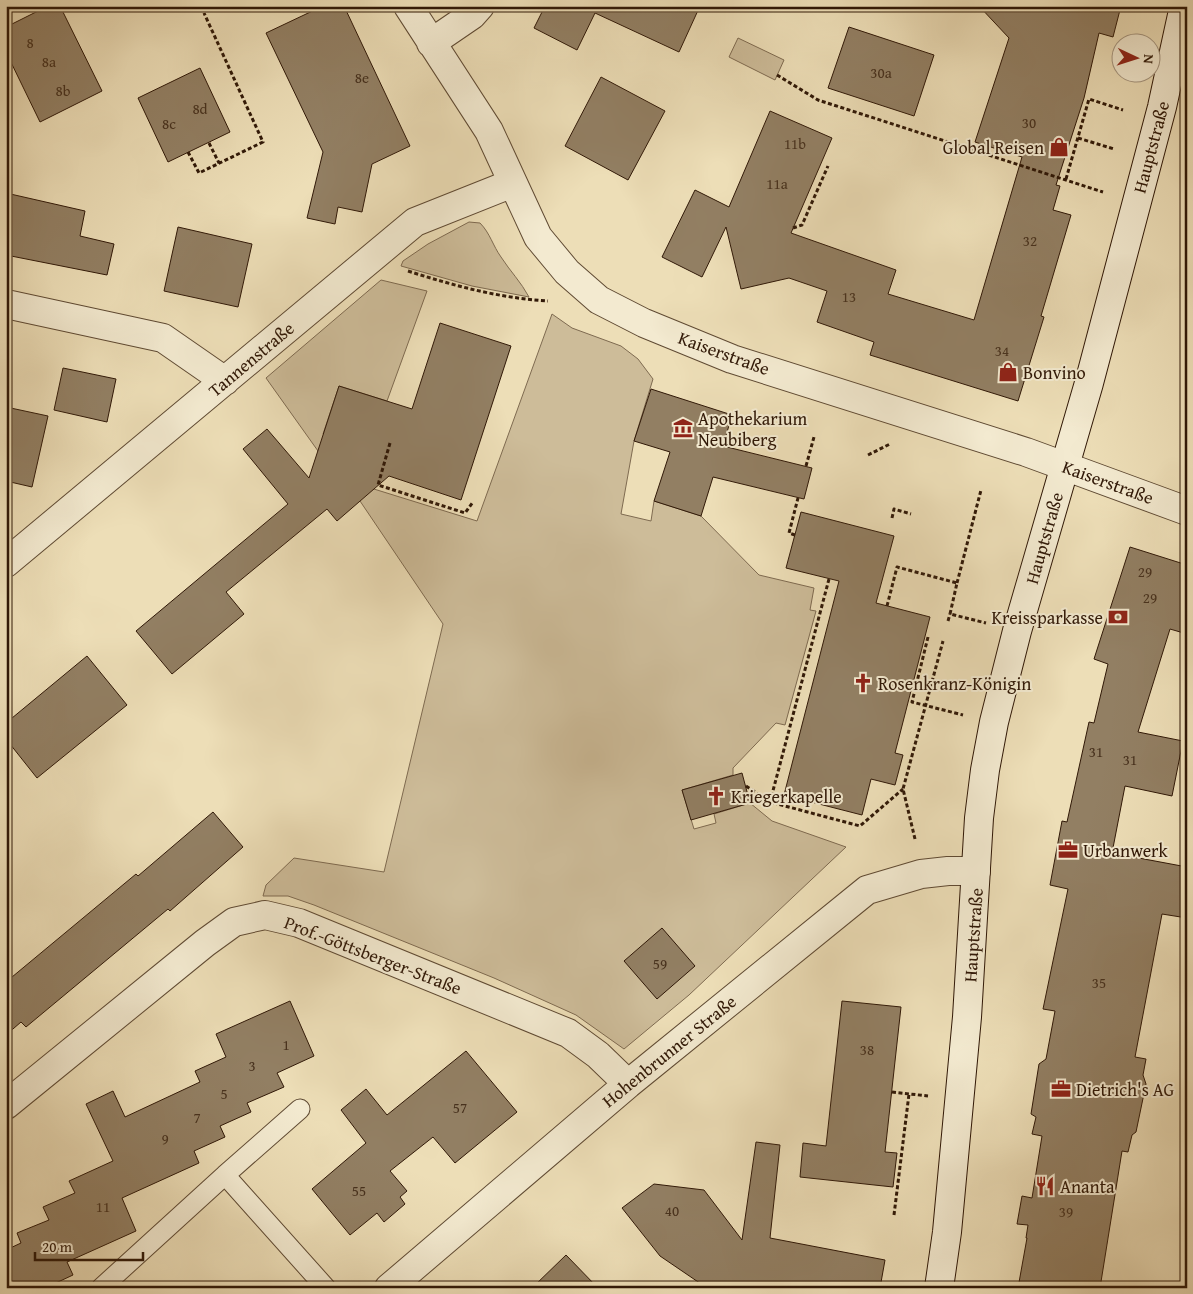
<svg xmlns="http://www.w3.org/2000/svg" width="1193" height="1294" viewBox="0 0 1193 1294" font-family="'Gentium Book Plus',serif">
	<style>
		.green { fill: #cdbc99; stroke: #7e6a50 }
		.building { fill: #927f63; stroke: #301807 }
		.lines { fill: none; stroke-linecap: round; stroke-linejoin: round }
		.lane-casing { stroke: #5f4a33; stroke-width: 21 }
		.street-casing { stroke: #5f4a33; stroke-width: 30 }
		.secondary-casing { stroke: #301807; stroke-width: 30 }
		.path { stroke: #301807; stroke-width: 3; stroke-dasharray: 4 2.5; stroke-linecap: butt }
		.lane { stroke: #f3ead0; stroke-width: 19 }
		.street { stroke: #f3ead0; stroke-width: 28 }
		.secondary { stroke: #f3ead0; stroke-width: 28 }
		.labels { text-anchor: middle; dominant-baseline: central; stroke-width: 4; stroke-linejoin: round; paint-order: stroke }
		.number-label { font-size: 15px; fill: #48321e }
		.poi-label { font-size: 18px; fill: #301807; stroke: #f3ead0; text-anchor: start }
		.street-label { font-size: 18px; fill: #301807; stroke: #f3ead0 }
	</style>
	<rect width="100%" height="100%" fill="#eddeb7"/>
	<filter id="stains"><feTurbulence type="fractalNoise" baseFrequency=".004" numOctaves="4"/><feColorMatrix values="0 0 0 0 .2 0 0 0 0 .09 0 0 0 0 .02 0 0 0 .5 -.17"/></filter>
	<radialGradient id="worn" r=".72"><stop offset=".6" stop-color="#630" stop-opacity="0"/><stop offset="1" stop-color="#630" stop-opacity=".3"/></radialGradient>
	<path class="green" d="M 738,38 L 784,60 L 775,80 L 729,57 Z
		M 469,222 L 480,223 C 490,233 493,246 501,257 C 510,271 521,282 529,297 L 472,286 L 401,266 L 403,261 L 428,244 Z
		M 381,280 L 427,291 L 387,401 L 339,386 L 323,434 L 365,448 L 361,485 L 477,521 L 552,314 L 572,328 L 621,346 L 638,359 L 653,379 L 634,441 L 621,514 L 651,521 L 654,501 L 701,516 L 759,575 L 814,588 L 810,610 L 816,611 L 785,725 L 776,723 L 733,768 L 733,775 L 682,790 L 694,829 L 716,823 L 714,814 L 750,803 L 772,821 L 846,847 L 689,995 L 624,1049 L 576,1015 L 494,978 L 314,905 L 288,896 L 263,896 L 266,885 L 294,858 L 384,872 L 443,624 L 360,501 L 323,458 L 266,378 Z"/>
	<path class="building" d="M 48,6 L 60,6 L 102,91 L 40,122 L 6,52 L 6,27 Z
		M 323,6 L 344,6 L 410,146 L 372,164 L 362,212 L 338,207 L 335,224 L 307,218 L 323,152 L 266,33 Z
		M 545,6 L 700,6 L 679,52 L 595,13 L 577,50 L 534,28 Z
		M 979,6 L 1121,6 L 1113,37 L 1099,33 L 1084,98 L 1056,185 L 1060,186 L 1053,210 L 1071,215 L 1041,316 L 1044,317 L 1018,401 L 870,355 L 874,342 L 817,322 L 827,291 L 789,278 L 741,289 L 726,227 L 702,277 L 662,257 L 695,190 L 729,207 L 770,111 L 832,138 L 791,233 L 896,270 L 888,294 L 974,320 L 1022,157 L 975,142 L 1009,38 Z
		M 849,27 L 934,55 L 914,116 L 828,88 Z
		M 200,68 L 230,132 L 168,162 L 138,98 Z
		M 601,77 L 665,111 L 628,180 L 565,146 Z
		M 6,193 L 85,211 L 80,236 L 114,244 L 107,275 L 6,255 Z
		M 178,227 L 252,244 L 238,307 L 164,291 Z
		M 440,323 L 511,346 L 461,500 L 389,476 L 337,521 L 327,509 L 226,592 L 244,614 L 172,674 L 136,631 L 288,504 L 243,449 L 267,429 L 309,478 L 339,386 L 412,409 Z
		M 63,368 L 116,379 L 107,422 L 54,410 Z
		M 651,389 L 732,415 L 723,446 L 812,468 L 804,499 L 713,477 L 701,516 L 654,501 L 670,452 L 634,441 Z
		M 6,407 L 48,416 L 32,487 L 6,481 Z
		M 801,512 L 894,536 L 876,603 L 930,617 L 895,753 L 903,755 L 895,785 L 871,779 L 862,815 L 784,795 L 839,581 L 786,568 Z
		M 1130,547 L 1187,565 L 1187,634 L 1170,629 L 1138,732 L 1183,741 L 1172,796 L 1125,786 L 1112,853 L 1187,867 L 1187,918 L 1162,914 L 1135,1057 L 1146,1059 L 1143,1075 L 1146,1084 L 1136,1132 L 1132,1135 L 1128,1152 L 1122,1151 L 1100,1288 L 1018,1288 L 1027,1238 L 1026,1238 L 1028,1225 L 1017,1224 L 1022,1196 L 1032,1198 L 1042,1136 L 1032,1134 L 1036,1117 L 1031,1114 L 1039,1064 L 1046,1059 L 1055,1011 L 1043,1009 L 1068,889 L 1050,885 L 1062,821 L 1067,822 L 1089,722 L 1094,723 L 1108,664 L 1094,659 Z
		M 87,656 L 127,705 L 37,778 L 6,739 L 6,723 Z
		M 742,773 L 750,803 L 691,820 L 682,790 Z
		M 213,812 L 243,847 L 170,911 L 168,909 L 26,1027 L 21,1022 L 6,1035 L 6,982 L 136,874 L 138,876 Z
		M 662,928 L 695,966 L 657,999 L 624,961 Z
		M 290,1001 L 314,1056 L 277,1073 L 284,1087 L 247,1103 L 251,1112 L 220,1126 L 225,1137 L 194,1151 L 199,1163 L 122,1198 L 136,1231 L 67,1262 L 73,1275 L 45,1288 L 6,1288 L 6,1250 L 21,1243 L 17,1233 L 49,1220 L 43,1207 L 75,1193 L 69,1181 L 113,1161 L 86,1104 L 113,1091 L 125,1117 L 200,1082 L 195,1071 L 226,1057 L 216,1034 Z
		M 842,1001 L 901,1007 L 885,1152 L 897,1153 L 893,1187 L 800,1177 L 803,1143 L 826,1146 Z
		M 466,1051 L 517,1112 L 455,1163 L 433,1137 L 390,1171 L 407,1191 L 400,1197 L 405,1204 L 384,1222 L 377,1213 L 350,1235 L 312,1189 L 366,1143 L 341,1110 L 366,1089 L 387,1115 Z
		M 756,1142 L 780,1145 L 770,1238 L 885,1260 L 880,1288 L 707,1288 L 660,1256 L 622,1208 L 654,1184 L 704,1190 L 742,1240 Z
		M 566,1255 L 598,1288 L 532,1288 Z"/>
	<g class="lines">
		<defs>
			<path id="lane" d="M 225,1175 L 300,1109
				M 101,1288 L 225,1175 L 326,1288"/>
			<path id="street" d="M 408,6 L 489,131 L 538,237 L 567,272 L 599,300 L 644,323 L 732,359 L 1026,452 L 1187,511
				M 431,43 L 472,15 L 480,6
				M 6,304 L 163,338 L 225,381
				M 6,563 L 415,222 L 513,183
				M 6,1105 L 205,943 L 234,922 L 265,915 L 299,923 L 568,1033 L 598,1055 L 628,1084
				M 389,1288 L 628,1084 L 867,890 L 921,874 L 948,871 L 976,871"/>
			<path id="secondary" d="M 939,1288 L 947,1232 L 967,1017 L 979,818 L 985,770 L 994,722 L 1017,631 L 1089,383 L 1162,107 L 1184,6"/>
		</defs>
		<use href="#lane" class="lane-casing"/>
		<use href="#street" class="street-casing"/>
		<use href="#secondary" class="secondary-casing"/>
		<path class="path" d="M 957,6 L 972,9 L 978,6
			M 777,75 L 818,100 L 1103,192
			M 1078,138 L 1114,149
			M 209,143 L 219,163
			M 188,152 L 199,173 L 263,142 L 204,13
			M 1066,179 L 1089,99 L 1123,110
			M 793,228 L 802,225 L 828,166
			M 408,271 C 455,286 499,298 548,301
			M 390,443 L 378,485 L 465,513 L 473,502
			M 868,455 L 890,444
			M 806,466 L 814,437
			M 892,518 L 894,509 L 911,514
			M 795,535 L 789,533 L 798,498
			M 829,579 L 770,802 L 860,826 L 903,789
			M 957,583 L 981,490
			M 887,606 L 897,567 L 957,583 L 950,614 L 986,623
			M 948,621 L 950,614
			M 928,637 L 912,702 L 963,715
			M 746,786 L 770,802
			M 915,839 L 903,789 L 943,641
			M 892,1092 L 928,1096
			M 894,1215 L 909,1094"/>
		<use href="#lane" class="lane"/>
		<use href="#street" class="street"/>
		<use href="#secondary" class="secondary"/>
	</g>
	<defs>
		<symbol id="shop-bare" viewBox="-9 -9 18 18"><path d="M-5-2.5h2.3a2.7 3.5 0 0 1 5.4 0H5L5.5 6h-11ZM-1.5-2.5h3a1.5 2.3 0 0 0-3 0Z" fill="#8f2418" stroke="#f3ead0" stroke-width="2.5" paint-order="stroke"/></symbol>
		<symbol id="museum-bare" viewBox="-9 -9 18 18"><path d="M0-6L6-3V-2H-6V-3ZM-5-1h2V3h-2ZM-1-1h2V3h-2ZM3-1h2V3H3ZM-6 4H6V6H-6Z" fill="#8f2418" stroke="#f3ead0" stroke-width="2.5" paint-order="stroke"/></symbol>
		<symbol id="bank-bare" viewBox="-9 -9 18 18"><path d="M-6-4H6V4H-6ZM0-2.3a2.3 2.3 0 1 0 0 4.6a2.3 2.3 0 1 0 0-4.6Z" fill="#8f2418" stroke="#f3ead0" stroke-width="2.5" paint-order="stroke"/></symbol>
		<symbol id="church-bare" viewBox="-9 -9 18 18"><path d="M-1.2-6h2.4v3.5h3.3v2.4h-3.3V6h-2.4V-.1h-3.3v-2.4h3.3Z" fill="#8f2418" stroke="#f3ead0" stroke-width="2.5" paint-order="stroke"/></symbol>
		<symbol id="office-bare" viewBox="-9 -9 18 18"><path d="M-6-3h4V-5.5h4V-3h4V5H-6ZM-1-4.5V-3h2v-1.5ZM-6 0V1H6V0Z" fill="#8f2418" stroke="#f3ead0" stroke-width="2.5" paint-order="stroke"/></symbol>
		<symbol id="restaurant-bare" viewBox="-9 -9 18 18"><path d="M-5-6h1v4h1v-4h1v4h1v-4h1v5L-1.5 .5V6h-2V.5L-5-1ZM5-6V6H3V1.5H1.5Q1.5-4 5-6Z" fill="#8f2418" stroke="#f3ead0" stroke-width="2.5" paint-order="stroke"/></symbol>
	</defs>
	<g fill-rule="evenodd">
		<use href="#shop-bare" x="1045" y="133" width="28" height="28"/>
		<use href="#shop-bare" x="994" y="358" width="28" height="28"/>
		<use href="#museum-bare" x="669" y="414" width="28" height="28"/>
		<use href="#bank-bare" x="1104" y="603" width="28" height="28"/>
		<use href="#church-bare" x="849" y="669" width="28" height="28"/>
		<use href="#church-bare" x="702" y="782" width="28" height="28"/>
		<use href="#office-bare" x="1054" y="836" width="28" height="28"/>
		<use href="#office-bare" x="1047" y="1075" width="28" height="28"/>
		<use href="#restaurant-bare" x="1031" y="1172" width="28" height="28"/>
	</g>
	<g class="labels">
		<g class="number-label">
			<text x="30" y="42">8</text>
			<text x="49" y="61">8a</text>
			<text x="881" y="72">30a</text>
			<text x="362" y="77">8e</text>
			<text x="63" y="90">8b</text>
			<text x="200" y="108">8d</text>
			<text x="1029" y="122">30</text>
			<text x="169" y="123">8c</text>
			<text x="795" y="143">11b</text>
			<text x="777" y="183">11a</text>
			<text x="1030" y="240">32</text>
			<text x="849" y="296">13</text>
			<text x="1002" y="350">34</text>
			<text x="1145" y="571">29</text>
			<text x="1150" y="597">29</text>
			<text x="1096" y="751">31</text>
			<text x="1130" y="759">31</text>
			<text x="660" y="963">59</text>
			<text x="1099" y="982">35</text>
			<text x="286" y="1044">1</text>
			<text x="867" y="1049">38</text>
			<text x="252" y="1065">3</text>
			<text x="224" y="1093">5</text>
			<text x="460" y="1107">57</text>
			<text x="197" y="1117">7</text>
			<text x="165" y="1138">9</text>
			<text x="359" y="1190">55</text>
			<text x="103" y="1206">11</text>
			<text x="672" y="1210">40</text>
			<text x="1066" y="1211">39</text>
		</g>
		<g class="poi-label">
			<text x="1044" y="147" text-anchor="end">Global Reisen</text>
			<text x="1023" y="372">Bonvino</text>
			<text x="698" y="418">Apothekarium<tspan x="698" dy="21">Neubiberg</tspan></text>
			<text x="1103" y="617" text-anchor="end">Kreissparkasse</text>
			<text x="878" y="683">Rosenkranz-Königin</text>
			<text x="731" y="796">Kriegerkapelle</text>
			<text x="1083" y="850">Urbanwerk</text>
			<text x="1076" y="1089">Dietrich's AG</text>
			<text x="1060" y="1186">Ananta</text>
		</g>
		<g class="street-label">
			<text transform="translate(1151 147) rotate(-75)">Hauptstraße</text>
			<text transform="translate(724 353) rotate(20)">Kaiserstraße</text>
			<text transform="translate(251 359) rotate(-40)">Tannenstraße</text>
			<text transform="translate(1108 482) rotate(20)">Kaiserstraße</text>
			<text transform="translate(1044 538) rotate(-74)">Hauptstraße</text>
			<text transform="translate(973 935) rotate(-86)">Hauptstraße</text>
			<text transform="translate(373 955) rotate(21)">Prof.-Göttsberger-Straße</text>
			<text transform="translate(669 1051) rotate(-39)">Hohenbrunner Straße</text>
		</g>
	</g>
	<rect width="1193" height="1294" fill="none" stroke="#eddeb7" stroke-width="25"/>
	<rect x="8" y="8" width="1178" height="1279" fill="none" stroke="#301807" stroke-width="2.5"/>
	<rect x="12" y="12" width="1168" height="1269" fill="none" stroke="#301807"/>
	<g transform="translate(1136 58) rotate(94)"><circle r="24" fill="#f3ead0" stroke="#a59680"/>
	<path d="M0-4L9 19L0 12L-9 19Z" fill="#8f2418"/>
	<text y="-8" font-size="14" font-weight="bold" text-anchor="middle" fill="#301807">N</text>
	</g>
	<path d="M35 1252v8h108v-8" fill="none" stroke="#301807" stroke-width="2.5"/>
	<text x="42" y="1252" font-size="15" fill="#301807" stroke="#f3ead0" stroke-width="4" paint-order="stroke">20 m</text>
	<rect width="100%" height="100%" filter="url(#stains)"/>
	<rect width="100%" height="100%" fill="url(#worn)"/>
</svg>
